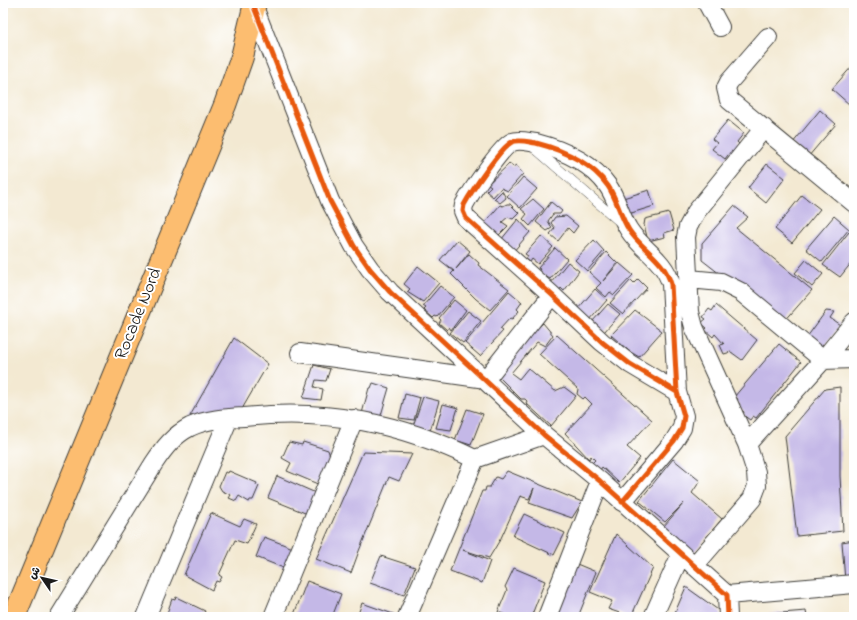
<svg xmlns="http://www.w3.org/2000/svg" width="857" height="620" viewBox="0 0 857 620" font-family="'Indie Flower','Playpen Sans Arabic',sans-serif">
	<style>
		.building { fill: #c4b8e7 }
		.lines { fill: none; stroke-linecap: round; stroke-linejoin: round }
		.lane-casing { stroke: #3c3b37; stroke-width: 10 }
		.street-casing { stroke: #3c3b37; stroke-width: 20 }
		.highway-casing { stroke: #3c3b37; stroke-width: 24 }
		.lane { stroke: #fff; stroke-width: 9 }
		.street { stroke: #fff; stroke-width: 18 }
		.highway { stroke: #fcbd6f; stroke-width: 22 }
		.cycleway-casing { stroke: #fff; stroke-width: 8 }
		.cycleway { stroke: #e8590c; stroke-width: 5 }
		.labels { text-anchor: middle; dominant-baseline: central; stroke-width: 4; stroke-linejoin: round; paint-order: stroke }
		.street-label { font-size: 18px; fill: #1c1c1c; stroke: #fff }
	</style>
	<rect width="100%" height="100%" fill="#fff"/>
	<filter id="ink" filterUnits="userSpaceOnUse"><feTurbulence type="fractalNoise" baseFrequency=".025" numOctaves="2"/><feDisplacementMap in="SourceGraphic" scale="8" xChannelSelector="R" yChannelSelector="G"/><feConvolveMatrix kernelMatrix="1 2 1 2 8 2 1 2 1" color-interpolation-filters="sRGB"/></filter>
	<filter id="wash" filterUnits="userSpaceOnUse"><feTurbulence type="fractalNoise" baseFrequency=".012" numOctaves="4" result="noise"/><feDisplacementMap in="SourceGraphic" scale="16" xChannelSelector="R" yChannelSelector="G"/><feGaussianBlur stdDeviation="0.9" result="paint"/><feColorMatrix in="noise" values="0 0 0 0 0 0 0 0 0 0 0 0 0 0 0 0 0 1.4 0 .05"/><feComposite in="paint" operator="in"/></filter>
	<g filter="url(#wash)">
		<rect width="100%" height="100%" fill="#f3e9d2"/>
		<g id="blocks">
			<path class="building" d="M 854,64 L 854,100 L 850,105 L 832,89 Z
				M 820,110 L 836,124 L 808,157 L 792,144 Z
				M 728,120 L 744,133 L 737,142 L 740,145 L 734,153 L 731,151 L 725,159 L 712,149 L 717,143 L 712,139 Z
				M 510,163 L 513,167 L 516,165 L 523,174 L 508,191 L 501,188 L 493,197 L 486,191 L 491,186 L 488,184 Z
				M 767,164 L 785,178 L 766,203 L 748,188 Z
				M 523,177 L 537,189 L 520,208 L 507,196 Z
				M 649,190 L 654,206 L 625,215 L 620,199 Z
				M 502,191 L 506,198 L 500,203 L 494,199 Z
				M 802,195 L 820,209 L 792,243 L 775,229 Z
				M 533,199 L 544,209 L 530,226 L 523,219 L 527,214 L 521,209 Z
				M 551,202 L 562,211 L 560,214 L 553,214 L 548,221 L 552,228 L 547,231 L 536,222 Z
				M 507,204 L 510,204 L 519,213 L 513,219 L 508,217 L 502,222 L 508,226 L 495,239 L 483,225 L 500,205 L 503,206 Z
				M 734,206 L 748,217 L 736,228 L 812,290 L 783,323 L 702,260 L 702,243 Z
				M 669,213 L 674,230 L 664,233 L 665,237 L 648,241 L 644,225 L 645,219 Z
				M 566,216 L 578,226 L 573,233 L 568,228 L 558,241 L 550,234 L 555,228 L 551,223 L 555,217 Z
				M 834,216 L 849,229 L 822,262 L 806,249 Z
				M 518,219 L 530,232 L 513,252 L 501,240 Z
				M 849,232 L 854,237 L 854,264 L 852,262 L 840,277 L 823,265 Z
				M 541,236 L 553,247 L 538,264 L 532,259 L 530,262 L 526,259 L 528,256 L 525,254 Z
				M 457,240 L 470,251 L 456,269 L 469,254 L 479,263 L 478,265 L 509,289 L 490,310 L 476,299 L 451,274 L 454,271 L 440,260 Z
				M 594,240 L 604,251 L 587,271 L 575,260 Z
				M 555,248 L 567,259 L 550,279 L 538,272 L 540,269 L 538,268 Z
				M 606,252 L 617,263 L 603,281 L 619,263 L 633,275 L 614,295 L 610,292 L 606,297 L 596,288 L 601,283 L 589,272 Z
				M 806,260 L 823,274 L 812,287 L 795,273 Z
				M 568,262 L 579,271 L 564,291 L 561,288 L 559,291 L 550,284 Z
				M 418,266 L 439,283 L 423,302 L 407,292 L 410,289 L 404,284 Z
				M 638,279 L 647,288 L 623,314 L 610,303 L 631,280 L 634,283 Z
				M 440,286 L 454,297 L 437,317 L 435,316 L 433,318 L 424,310 L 426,308 L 423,306 Z
				M 595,289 L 607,300 L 589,321 L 577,310 Z
				M 509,291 L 522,302 L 517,309 L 519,311 L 512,319 L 510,318 L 500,329 L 503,331 L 480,356 L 465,343 Z
				M 454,300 L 466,310 L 451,330 L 449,327 L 447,330 L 439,323 L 441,320 L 439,318 Z
				M 608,304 L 620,314 L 604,332 L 592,322 Z
				M 716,305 L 757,340 L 742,360 L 731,352 L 724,354 L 720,345 L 724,344 L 715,334 L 713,337 L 705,330 L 707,328 L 701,323 L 706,319 L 703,317 L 709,309 L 712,311 Z
				M 635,310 L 662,331 L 639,357 L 629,351 L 611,335 Z
				M 468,311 L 481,321 L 463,343 L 450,333 Z
				M 826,311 L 834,312 L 830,318 L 840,325 L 823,349 L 807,337 Z
				M 543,323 L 553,335 L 545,346 L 537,342 L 511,373 L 519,379 L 528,368 L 555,391 L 564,387 L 576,396 L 551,426 L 526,403 L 527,401 L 525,399 L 521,399 L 497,375 L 524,345 L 523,343 L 535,327 L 538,328 Z
				M 557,335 L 652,420 L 627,447 L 640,458 L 619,483 L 602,467 L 600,470 L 592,463 L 595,460 L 591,456 L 589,459 L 565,433 L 592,404 L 585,397 L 583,399 L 577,394 L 578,389 L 539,354 Z
				M 234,338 L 268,364 L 242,409 L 190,416 Z
				M 779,344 L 801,362 L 756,418 L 753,416 L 750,420 L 743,415 L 744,412 L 738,407 L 740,404 L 736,402 L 738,399 L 734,397 Z
				M 314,365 L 330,369 L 326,381 L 316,380 L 314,387 L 323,389 L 321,400 L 303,398 Z
				M 373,383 L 389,388 L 379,422 L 361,417 L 369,388 L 371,388 Z
				M 840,387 L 840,476 L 843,531 L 797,536 L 785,436 L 825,389 Z
				M 405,394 L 420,398 L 414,420 L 399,418 Z
				M 423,397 L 439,401 L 430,431 L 413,426 Z
				M 443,404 L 458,408 L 451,430 L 436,428 Z
				M 467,409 L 483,414 L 471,445 L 455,440 Z
				M 289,442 L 302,445 L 303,442 L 328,450 L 331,459 L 320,485 L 287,471 L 291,463 L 282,458 Z
				M 363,452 L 412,454 L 399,481 L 389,477 L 359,551 L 351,573 L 316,559 Z
				M 673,459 L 700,481 L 692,493 L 722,519 L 693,553 L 663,527 L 684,503 L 665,522 L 639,501 Z
				M 229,471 L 257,483 L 256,485 L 259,486 L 253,500 L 250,500 L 249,502 L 239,496 L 236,501 L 229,498 L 231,495 L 222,491 L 219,486 L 225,472 L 228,473 Z
				M 507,471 L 582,502 L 572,518 L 529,503 L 534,488 L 529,499 L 520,496 L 501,538 L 489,558 L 463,550 L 490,561 L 482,583 L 450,571 L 482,491 L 485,491 L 486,487 L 490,487 L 496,477 L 501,479 Z
				M 277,476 L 318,494 L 310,515 L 268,498 Z
				M 211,513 L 240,526 L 244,519 L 256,524 L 247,544 L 235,540 L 219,575 L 222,577 L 219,582 L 216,581 L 212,590 L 184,575 Z
				M 524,514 L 565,533 L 554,555 L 513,536 Z
				M 616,534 L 653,568 L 631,617 L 608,609 L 612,601 L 590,592 Z
				M 264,537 L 293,548 L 286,569 L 256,557 Z
				M 854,540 L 854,579 L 845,581 L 842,542 Z
				M 381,556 L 415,567 L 404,595 L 370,583 Z
				M 572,562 L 596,572 L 578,617 L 559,617 L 552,614 Z
				M 514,568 L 545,581 L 531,617 L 511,617 L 498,612 L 507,590 L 505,587 Z
				M 307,581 L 341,594 L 332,617 L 293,617 Z
				M 686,587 L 721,612 L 721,617 L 673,617 Z
				M 176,597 L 205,611 L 204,613 L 207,614 L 206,617 L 166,616 L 172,599 L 175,600 Z
				M 362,603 L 396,615 L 395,617 L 357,617 Z
				M 806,611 L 807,617 L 758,617 L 757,615 Z"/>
		</g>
	</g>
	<g filter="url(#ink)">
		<use href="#blocks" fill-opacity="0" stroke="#3c3b37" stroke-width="1"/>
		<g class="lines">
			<defs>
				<path id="lane" d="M 532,146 L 621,223"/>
				<path id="street" d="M 707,3 L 720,27
					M 254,7 L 330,201 L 354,246 L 370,269 L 390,292 L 544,435 L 600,481 L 727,595 L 728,617
					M 768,37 L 729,82 L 726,88 L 729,100 L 854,203
					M 689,279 L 721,282 L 741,292 L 823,360 L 854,359
					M 300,353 L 486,379 L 552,295
					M 747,444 L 823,360 L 854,322
					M 622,502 L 674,441 L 682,428 L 684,416 L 677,392 L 671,284 C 664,259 642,250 629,230 C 620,216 617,199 608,186 C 591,162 563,150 536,143 C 528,142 520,139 512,142 C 501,147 471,192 464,205 L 463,211 L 466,218 L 552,295 L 602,342 L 630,364 L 677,392
					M 694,566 L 752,499 L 757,486 L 756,472 L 747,444 L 694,327 L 690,312 L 686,237 L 688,227 L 696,212 L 764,128
					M 727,595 L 854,584
					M 59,617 L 154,463 C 164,448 174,435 190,427 C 207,419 226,418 244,417 C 327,408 400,423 475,459
					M 146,617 L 229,418
					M 273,617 L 354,419
					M 407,617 L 475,459 L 544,435
					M 547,617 L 600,481
					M 653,617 L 681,554"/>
				<path id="highway" d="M 14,617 L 225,105 L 242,57 L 255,3"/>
			</defs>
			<use href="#lane" class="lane-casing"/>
			<use href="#street" class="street-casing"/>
			<use href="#highway" class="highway-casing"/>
			<use href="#lane" class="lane"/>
			<use href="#street" class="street"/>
			<use href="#highway" class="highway"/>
			<defs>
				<path id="cycleway" d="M 254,7 L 330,201 L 354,246 L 370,269 L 390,292 L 544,435 L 600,481 L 727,595 L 728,617
					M 622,502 L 674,441 L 682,428 L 684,416 L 677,392 L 671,284 C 664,259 642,250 629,230 C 620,216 617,199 608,186 C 591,162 563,150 536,143 C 528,142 520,139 512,142 C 501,147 471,192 464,205 L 463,211 L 466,218 L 552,295 L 602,342 L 630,364 L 677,392"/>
			</defs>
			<use href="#cycleway" class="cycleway-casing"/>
			<use href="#cycleway" class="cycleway"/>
		</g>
	</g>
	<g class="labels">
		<g class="street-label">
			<text transform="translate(139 314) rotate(-68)">Rocade Nord</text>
		</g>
	</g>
	<rect width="857" height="620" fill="none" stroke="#fff" stroke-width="16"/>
	<g transform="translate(42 578) rotate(304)" stroke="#ffffff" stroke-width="3" paint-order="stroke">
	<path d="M0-3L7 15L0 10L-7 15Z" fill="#1c1c1c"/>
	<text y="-6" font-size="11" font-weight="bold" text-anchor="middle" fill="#1c1c1c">ش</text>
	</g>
</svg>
